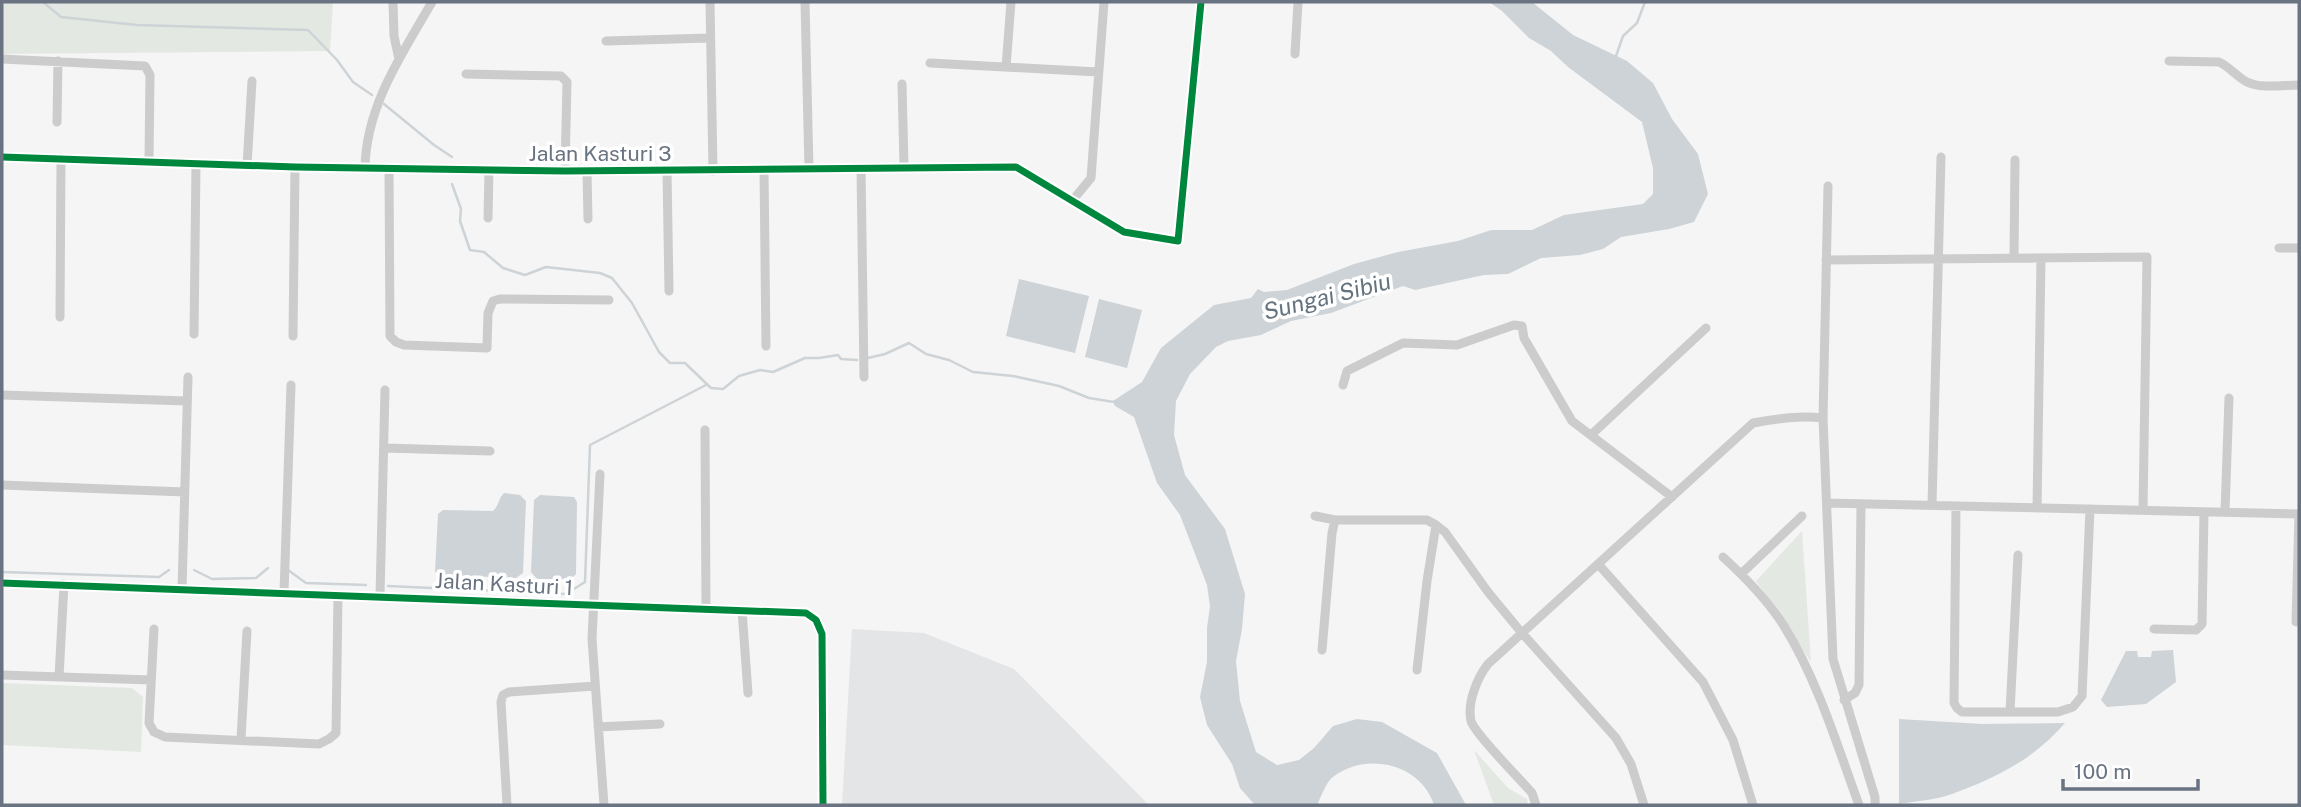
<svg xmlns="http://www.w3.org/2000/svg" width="2301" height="807" viewBox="0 0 2301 807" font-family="'Public Sans',sans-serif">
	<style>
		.built { fill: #e4e5e6 }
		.green { fill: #e4e8e3 }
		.water { fill: #cdd3d6 }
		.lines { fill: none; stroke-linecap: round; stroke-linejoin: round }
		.stream { stroke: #cdd3d6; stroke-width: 2.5 }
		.street { stroke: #cccccd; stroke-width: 9 }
		.cycleway-casing { stroke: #fff; stroke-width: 11 }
		.cycleway { stroke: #00873e; stroke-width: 7 }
		.labels { text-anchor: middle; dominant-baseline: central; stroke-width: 7; stroke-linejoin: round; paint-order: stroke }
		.street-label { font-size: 21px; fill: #697381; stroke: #fff }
		.water-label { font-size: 23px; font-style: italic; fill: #64737e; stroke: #fff }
	</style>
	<rect width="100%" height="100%" fill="#f5f5f5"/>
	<path class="built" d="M 852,629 L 924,633 L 1014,669 L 1149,805 L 842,805 Z"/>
	<path class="green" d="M 2,2 L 333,2 L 330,51 L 2,54 Z
		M 1802,531 L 1811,662 L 1756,581 Z
		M 2,683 L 132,688 L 143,697 L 141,752 L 2,745 Z
		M 1474,750 L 1508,788 L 1527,799 L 1528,805 L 1494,805 Z"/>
	<path class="water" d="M 1489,2 L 1532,2 L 1573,35 L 1627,61 L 1653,83 L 1672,119 L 1698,154 L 1708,194 L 1694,222 L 1669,229 L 1621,237 L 1603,249 L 1580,255 L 1541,258 L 1508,274 L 1484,275 L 1415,290 L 1403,286 L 1331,313 L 1291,321 L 1261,335 L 1228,341 L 1216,347 L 1190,374 L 1176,401 L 1174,435 L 1185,475 L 1225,529 L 1245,594 L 1242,629 L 1236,661 L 1240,701 L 1256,752 L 1277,765 L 1299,760 L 1314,748 L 1333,726 L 1357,719 L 1382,722 L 1437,753 L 1466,805 L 1434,805 C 1421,764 1367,751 1333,777 C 1326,782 1321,797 1317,805 L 1255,805 L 1240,788 L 1232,764 L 1207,725 L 1200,697 L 1207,662 L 1207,628 L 1210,606 L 1207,585 L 1180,515 L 1157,483 L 1134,417 L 1115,406 L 1113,401 L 1142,382 L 1161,348 L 1214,305 L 1251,298 L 1258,289 L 1264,292 L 1287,290 L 1354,264 L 1398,252 L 1458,241 L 1491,230 L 1532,230 L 1564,215 L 1643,204 L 1653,194 L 1653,168 L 1642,122 L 1568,67 L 1551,51 L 1529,38 L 1502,11 Z
		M 1019,279 L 1089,296 L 1075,353 L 1006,336 Z
		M 1099,299 L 1142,310 L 1127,368 L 1085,357 Z
		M 504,493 L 520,495 L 526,501 L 523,573 L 516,578 L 443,575 L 435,572 L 438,514 L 443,510 L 493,511 C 499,506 498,499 504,493 Z
		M 540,495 L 574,497 L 577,502 L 576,574 L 571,579 L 537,579 L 531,572 L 534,500 Z
		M 2173,650 L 2176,682 L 2146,704 L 2107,707 L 2101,700 L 2126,651 L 2137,651 L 2138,657 L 2151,657 L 2152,651 Z
		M 1899,719 L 1982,724 L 2065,723 C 2034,759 1996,778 1952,794 C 1936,800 1916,801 1899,804 Z"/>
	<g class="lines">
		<path class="stream" d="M 43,2 L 61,17 L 137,25 L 308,30 L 337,60 L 353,82 L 372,95
			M 1615,59 L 1623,36 L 1637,23 L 1645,2
			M 384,104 L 434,145 L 452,157
			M 452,184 L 461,209 L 460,221 L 470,250 L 484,252 L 503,268 L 525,275 L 546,267 L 600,273 L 612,278 L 632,303 L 659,352 L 670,363 L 685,363 L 711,388 L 723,389 L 739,376 L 760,370 L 773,372 L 805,358 L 819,358 L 838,355 L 841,359 L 857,360
			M 868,358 L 885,354 L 909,343 L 926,354 L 949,360 L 973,372 L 1013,376 L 1059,386 L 1089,398 L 1114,402
			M 194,570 L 212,579 L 256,578 L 268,568
			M 288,570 L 306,583 L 366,585
			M 2,572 L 159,577 L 169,570
			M 388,586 L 566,594 L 585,582 L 590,445 L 706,385"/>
		<path class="street" d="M 393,2 L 394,36 L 399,59
			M 710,2 L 713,171
			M 805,2 L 809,169
			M 606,41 L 710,38
			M 1295,54 L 1298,2
			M 2,59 L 145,66 L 150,75 L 149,160
			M 2169,61 L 2219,62 C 2230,67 2237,77 2247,82 C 2261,89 2284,85 2299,85
			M 930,63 L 1098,72
			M 1006,67 L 1011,2
			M 466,74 L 561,76 L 567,82 L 565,171
			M 902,84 L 904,166
			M 57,122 L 58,61
			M 2,157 L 295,167 L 565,171 L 1016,167 L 1124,232 L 1178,241 L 1201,2
			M 247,166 L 252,81
			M 365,168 C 366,106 402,54 432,2
			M 861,168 L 864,377
			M 389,169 L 390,336 L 396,342 L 404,345 L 487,348 L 488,313 L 493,301 L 500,299 L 609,300
			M 764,169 L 766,346
			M 587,171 L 588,219
			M 667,171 L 669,291
			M 1828,186 L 1823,418 L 1833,659 L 1875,797 L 1875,805
			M 1072,201 L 1091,178 L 1104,2
			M 488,218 L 489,170
			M 2279,248 L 2299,248
			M 2014,258 L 2015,160
			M 1826,260 L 2147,257 L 2143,510
			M 60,317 L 61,158
			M 194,334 L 196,164
			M 293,336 L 295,167
			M 1343,385 L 1347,371 L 1403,343 L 1457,345 L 1514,325 L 1522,326 L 1524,338 L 1572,421 L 1672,497
			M 2,395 L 187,401
			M 705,430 L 706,609
			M 1591,435 L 1706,328
			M 384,448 L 490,451
			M 600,474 L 592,639 L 604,805
			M 2,485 L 185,492
			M 1827,503 L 2299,514
			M 1932,505 L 1941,157
			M 1956,506 L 1954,703 L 1957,708 L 1962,712 L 2058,712 L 2073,707 L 2082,696 L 2090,509
			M 2037,508 L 2041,258
			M 2225,512 L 2229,398
			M 1315,516 L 1335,520 L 1427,520 L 1436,525 L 1445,532 L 1488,592 L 1521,632 L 1616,738 L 1631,764 L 1644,805
			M 1723,557 C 1745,577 1768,601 1784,626 C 1818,681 1837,745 1859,805
			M 1599,565 L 1703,682 L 1733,740 L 1753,805
			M 1741,574 L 1802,516
			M 2,583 L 806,613 L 816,620 L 822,634 L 823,805
			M 182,589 L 188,377
			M 284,593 L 291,385
			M 380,596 L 385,390
			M 742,610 L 748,693
			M 2296,622 L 2299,514
			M 154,629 L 149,723 L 154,732 L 165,737 L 319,744 L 329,739 L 336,733 L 338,595
			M 2154,629 L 2196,630 L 2202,624 L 2204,512
			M 1322,650 L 1332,533 L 1335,520
			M 1417,670 L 1427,581 L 1436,525
			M 2,675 L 151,680
			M 59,677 L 64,584
			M 1844,700 L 1855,693 L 1859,685 L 1861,504
			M 2010,712 L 2018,555
			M 598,727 L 660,724
			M 241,739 L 247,631
			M 507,805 L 501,702 L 503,695 L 509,692 L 595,686
			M 1536,805 L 1532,793 C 1521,780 1475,734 1471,721 C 1467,703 1477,678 1488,664 L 1753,423 C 1777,419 1799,415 1823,418"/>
		<defs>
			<path id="cycleway" d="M 2,157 L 295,167 L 565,171 L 1016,167 L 1124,232 L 1178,241 L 1201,2
				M 2,583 L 806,613 L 816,620 L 822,634 L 823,805"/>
		</defs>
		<use href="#cycleway" class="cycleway-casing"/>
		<use href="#cycleway" class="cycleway"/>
	</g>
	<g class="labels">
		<g class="street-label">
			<text x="600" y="153">Jalan Kasturi 3</text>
			<text transform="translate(504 584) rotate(3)">Jalan Kasturi 1</text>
		</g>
		<g class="water-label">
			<text transform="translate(1327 296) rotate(-14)">Sungai Sibiu</text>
		</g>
	</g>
	<rect width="2301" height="807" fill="none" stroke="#697381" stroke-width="7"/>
	<path d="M2063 779v10h135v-10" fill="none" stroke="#697381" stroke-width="3.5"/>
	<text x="2074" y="779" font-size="21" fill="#697381" stroke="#ffffff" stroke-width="5" paint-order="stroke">100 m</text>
</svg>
